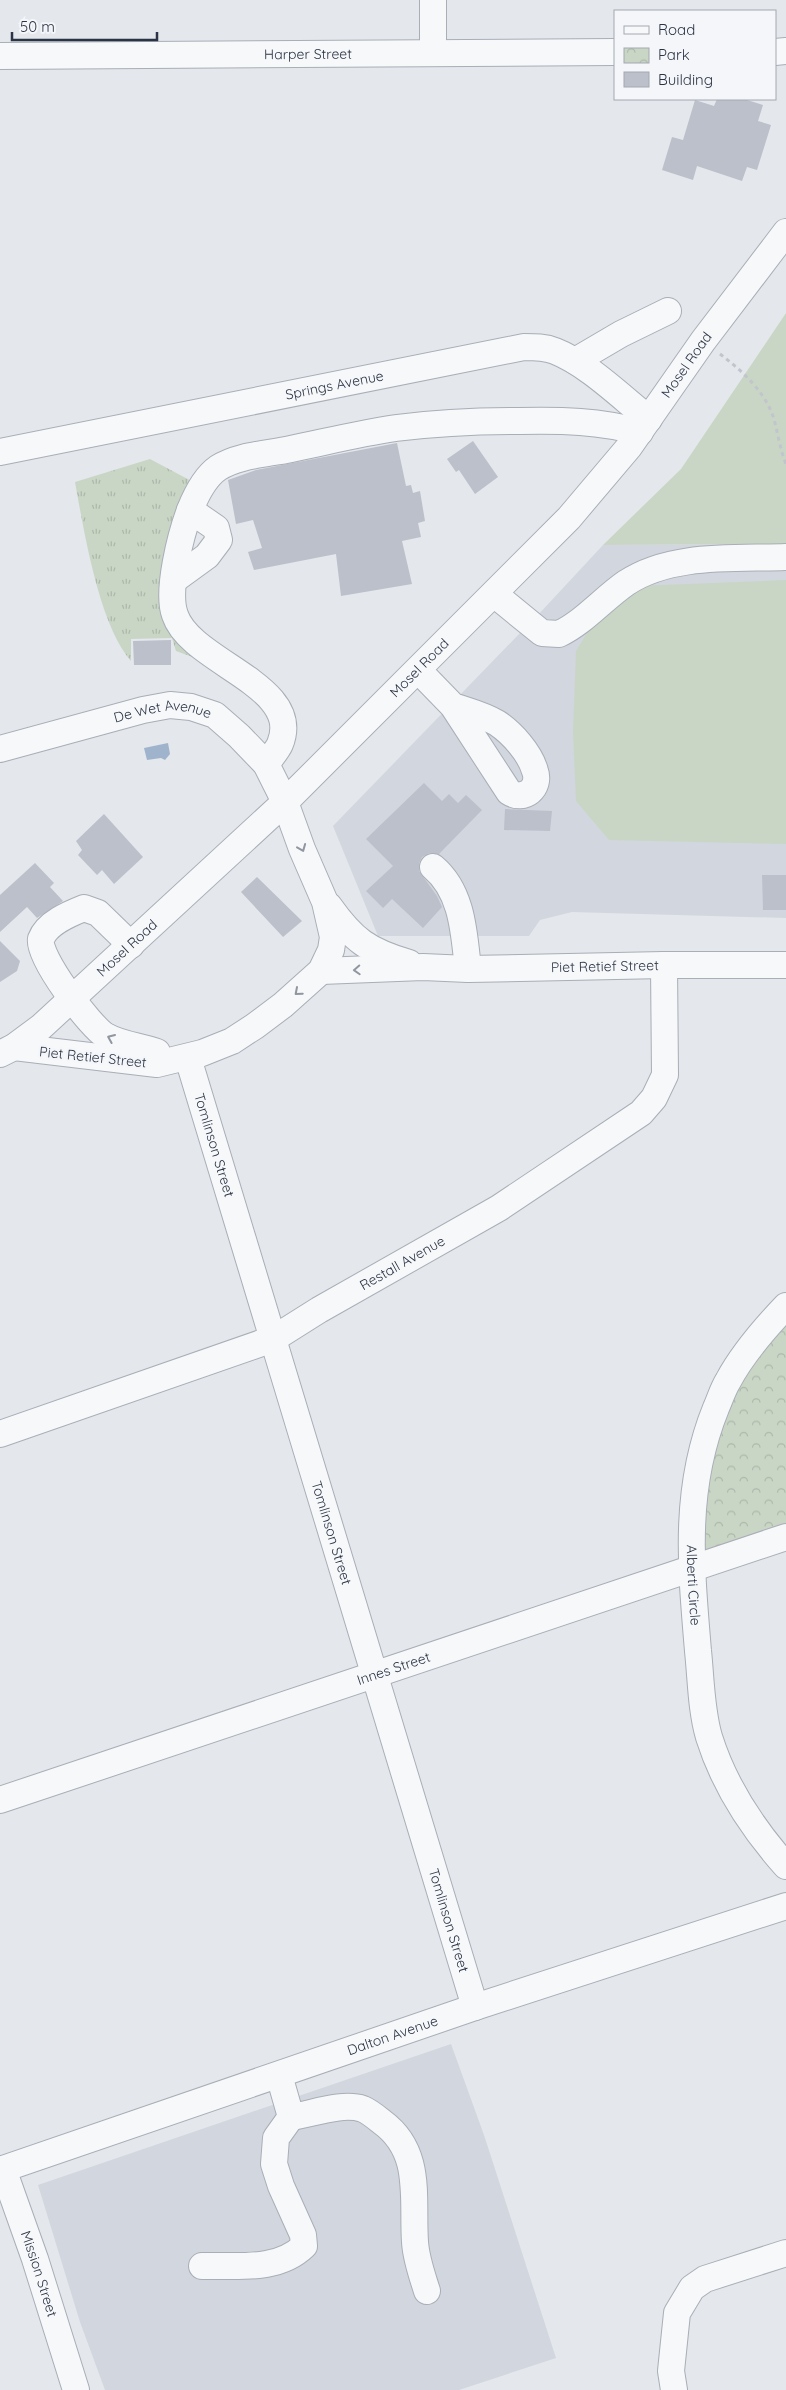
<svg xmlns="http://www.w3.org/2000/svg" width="786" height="2390" viewBox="0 0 786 2390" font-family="Quicksand,sans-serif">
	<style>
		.built { fill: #d2d6de }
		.grass { fill: url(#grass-tufts) }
		.park { fill: url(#park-crowns) }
		.pitch { fill: #c9d6c5 }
		.water { fill: #9fb4cc }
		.building { fill: #bbc0ca }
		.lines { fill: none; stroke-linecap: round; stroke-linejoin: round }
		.minor-casing { stroke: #a9aeb7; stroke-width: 28 }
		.path { stroke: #c2c5cb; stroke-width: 3; stroke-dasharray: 4 4; stroke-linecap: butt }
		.minor { stroke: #f7f8fa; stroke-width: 26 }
		.oneway { stroke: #9196a0 }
		.labels { text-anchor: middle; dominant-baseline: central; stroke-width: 4.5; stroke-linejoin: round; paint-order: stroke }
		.street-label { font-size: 14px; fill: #2b3445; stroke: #f4f6f9 }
	</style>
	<defs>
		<pattern id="grass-tufts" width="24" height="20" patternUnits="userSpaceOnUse" patternTransform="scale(1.25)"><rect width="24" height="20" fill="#c9d6c5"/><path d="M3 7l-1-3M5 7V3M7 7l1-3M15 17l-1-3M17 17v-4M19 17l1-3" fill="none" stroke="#adb8ab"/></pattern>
		<pattern id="park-crowns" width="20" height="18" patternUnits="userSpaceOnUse" patternTransform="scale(1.25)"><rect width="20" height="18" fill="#c9d6c5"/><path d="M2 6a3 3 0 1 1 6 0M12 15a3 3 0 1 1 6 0" fill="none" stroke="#adb8ab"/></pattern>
	</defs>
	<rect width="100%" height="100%" fill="#e4e7ec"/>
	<path class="built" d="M 786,544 L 786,918 L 572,912 L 540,920 L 529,936 L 378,936 L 333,826 L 520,633 L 529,632 L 537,616 L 603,545 Z
		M 451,2044 L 484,2135 L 556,2358 L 459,2390 L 105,2390 L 80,2322 L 38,2185 Z"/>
	<path class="grass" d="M 150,459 L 197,484 L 171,545 L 198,659 L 176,651 L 172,638 L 131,639 L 131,661 C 99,625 84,531 75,482 Z"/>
	<path class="park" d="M 786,1299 L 786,1534 L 694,1564 L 702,1477 L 730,1382 Z"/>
	<path class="pitch" d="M 786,313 L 786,544 L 603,545 L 681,469 Z
		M 786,580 L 786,844 L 609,840 L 576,801 L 573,732 L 576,651 L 593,623 L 637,586 Z"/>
	<path class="water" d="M 168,743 L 170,754 L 165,760 L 161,758 L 147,760 L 144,748 Z"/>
	<path class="building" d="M 717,99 L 744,99 L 763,105 L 758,121 L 771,125 L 757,170 L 747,167 L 742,181 L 697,166 L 693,180 L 662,170 L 672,137 L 683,140 L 695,100 L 714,106 Z
		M 473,441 L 498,477 L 475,494 L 459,470 L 456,472 L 447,459 Z
		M 397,443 L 406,486 L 411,485 L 413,493 L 420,491 L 425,521 L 418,523 L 421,537 L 402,541 L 412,584 L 341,596 L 336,554 L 254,570 L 248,552 L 262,548 L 253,520 L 236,524 L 228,480 L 256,470 Z
		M 171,640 L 171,665 L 134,665 L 133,641 Z
		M 424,783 L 442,801 L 449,794 L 458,803 L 466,795 L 482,810 L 439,854 L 429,853 L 422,857 L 419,863 L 419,871 L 437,896 L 442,907 L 423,928 L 392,899 L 383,908 L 366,891 L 393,866 L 366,839 Z
		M 505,809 L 552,811 L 550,831 L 504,830 Z
		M 104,814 L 143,857 L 114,884 L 102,870 L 97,875 L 78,855 L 82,850 L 76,841 Z
		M 35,863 L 54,883 L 50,887 L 63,901 L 37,918 L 27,907 L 0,932 L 0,895 Z
		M 762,875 L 786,875 L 786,910 L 763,910 Z
		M 257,877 L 302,921 L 283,937 L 241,892 Z
		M 0,941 L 20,961 L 17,971 L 0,982 Z"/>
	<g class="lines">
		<defs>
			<g id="minor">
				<path d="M 775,52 L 786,51"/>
				<path d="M 433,53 L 433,0"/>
				<path id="s1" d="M 0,56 L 615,52"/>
				<path d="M 575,361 L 621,334 L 668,311"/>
				<path id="s2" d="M 0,452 L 524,347 C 535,347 545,347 555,351 C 588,364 621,397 649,419"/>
				<path d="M 174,580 L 207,556 L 219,540 L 216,528 L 190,510"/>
				<path d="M 494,594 L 542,633 L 559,634 C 584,622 603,599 626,583 C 671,553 735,559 786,557"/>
				<path d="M 418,670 L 453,706 L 509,792 C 524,802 541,788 535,771 C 530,753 512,733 497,723 C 484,715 468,711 453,706"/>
				<path id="s3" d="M 0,749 L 143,710 L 170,705 L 191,707 L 215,715 L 239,736 L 266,764 L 285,802 L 302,849 L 325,902 L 333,937 L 331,950 L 321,971 L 283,1005 L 255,1026 L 232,1041 L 202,1053 L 157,1064 L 14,1047"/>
				<path d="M 266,764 C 270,758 277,751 280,744 C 304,685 191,663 175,615 C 166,591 181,534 190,510 C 196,495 205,477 218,468 C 238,455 268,454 291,449 C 325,442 361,433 396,428 C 436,423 478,421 519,421 C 561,420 600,421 640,432"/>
				<path d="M 433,867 C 463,892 464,934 468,969"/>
				<path d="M 329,906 C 353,940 368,951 409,963"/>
				<path d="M 131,945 L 98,913 L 84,908 C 69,914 47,923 41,939 C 36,955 91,1028 106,1036 C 121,1045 141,1046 157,1052"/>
				<path id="s4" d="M 321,971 L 423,967 L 468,969 L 664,965 L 786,965"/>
				<path id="s5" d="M 0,1054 L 14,1047 L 41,1027 L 285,802 L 569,518 L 629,447 L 703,341 L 786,232"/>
				<path id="s6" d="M 188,1058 L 475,2007"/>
				<path id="s7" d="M 786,1306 C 764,1329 743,1353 728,1381 C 723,1389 720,1399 716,1408 C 683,1489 691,1567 698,1651 C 701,1679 701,1710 709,1737 C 724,1785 753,1829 786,1866"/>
				<path id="s8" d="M 0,1434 L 273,1339 L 319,1310 L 499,1208 L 641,1113 L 654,1098 L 665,1075 L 664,965"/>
				<path id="s9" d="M 0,1800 L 786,1537"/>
				<path d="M 291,2117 C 312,2114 342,2102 363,2109 C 370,2112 377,2118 382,2122 C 423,2152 412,2198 415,2242 C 416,2259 422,2275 427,2291"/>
				<path id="s10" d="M 3,2169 L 35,2259 L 76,2390"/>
				<path id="s11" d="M 0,2170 L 475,2007 L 786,1906"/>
				<path d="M 202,2266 C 237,2265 277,2272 304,2246 L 303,2235 L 281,2186 L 274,2164 L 276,2138 L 291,2117 L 279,2075"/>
				<path d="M 674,2390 L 671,2371 L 677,2313 L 692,2288 L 705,2279 L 786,2253"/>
			</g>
		</defs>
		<use href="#minor" class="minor-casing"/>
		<path class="path" d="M 720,354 C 742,371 765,391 774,419 C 778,434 780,449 786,464"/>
		<use href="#minor" class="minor"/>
	</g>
	<defs><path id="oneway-chevron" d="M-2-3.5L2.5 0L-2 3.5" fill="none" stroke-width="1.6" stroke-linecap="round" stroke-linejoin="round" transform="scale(1.25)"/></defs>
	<g class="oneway">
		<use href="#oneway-chevron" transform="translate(302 848) rotate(68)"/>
		<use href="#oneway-chevron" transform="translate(357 970) rotate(177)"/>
		<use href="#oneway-chevron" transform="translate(298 992) rotate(139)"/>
		<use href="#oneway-chevron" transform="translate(111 1038) rotate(-157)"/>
	</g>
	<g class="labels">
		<g class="street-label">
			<text stroke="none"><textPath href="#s1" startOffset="308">Harper Street</textPath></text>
			<text stroke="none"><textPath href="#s5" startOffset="976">Mosel Road</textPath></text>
			<text stroke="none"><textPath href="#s2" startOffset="341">Springs Avenue</textPath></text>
			<text stroke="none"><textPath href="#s5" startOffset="571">Mosel Road</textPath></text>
			<text stroke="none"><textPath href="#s3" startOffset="168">De Wet Avenue</textPath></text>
			<text stroke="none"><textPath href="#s5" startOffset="166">Mosel Road</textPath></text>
			<text stroke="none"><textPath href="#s4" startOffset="284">Piet Retief Street</textPath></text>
			<text transform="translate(93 1057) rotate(6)">Piet Retief Street</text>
			<text stroke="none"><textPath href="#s6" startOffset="91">Tomlinson Street</textPath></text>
			<text stroke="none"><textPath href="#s8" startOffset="439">Restall Avenue</textPath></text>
			<text stroke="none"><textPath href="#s6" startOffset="496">Tomlinson Street</textPath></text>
			<text stroke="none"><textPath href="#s7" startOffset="305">Alberti Circle</textPath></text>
			<text stroke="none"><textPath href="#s9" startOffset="415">Innes Street</textPath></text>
			<text stroke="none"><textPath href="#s6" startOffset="901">Tomlinson Street</textPath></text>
			<text stroke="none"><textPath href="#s11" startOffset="415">Dalton Avenue</textPath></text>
			<text stroke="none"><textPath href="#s10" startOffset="111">Mission Street</textPath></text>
		</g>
	</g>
	<rect x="614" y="10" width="162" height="90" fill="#f4f6f9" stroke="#a4a8b1"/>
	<rect x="624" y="26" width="25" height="8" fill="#f7f8fa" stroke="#a4a8b1"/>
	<text x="658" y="35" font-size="15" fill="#2b3445">Road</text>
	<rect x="624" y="48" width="25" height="15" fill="url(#park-crowns)" stroke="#a4a8b1"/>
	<text x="658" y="60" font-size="15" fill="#2b3445">Park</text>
	<rect x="624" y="72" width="25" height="15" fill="#bbc0ca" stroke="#a4a8b1"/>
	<text x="658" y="85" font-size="15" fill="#2b3445">Building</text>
	<path d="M12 32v8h145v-8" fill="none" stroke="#2b3445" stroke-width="2.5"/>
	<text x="20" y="32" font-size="15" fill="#2b3445" stroke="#f4f6f9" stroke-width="4" paint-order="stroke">50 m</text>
</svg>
